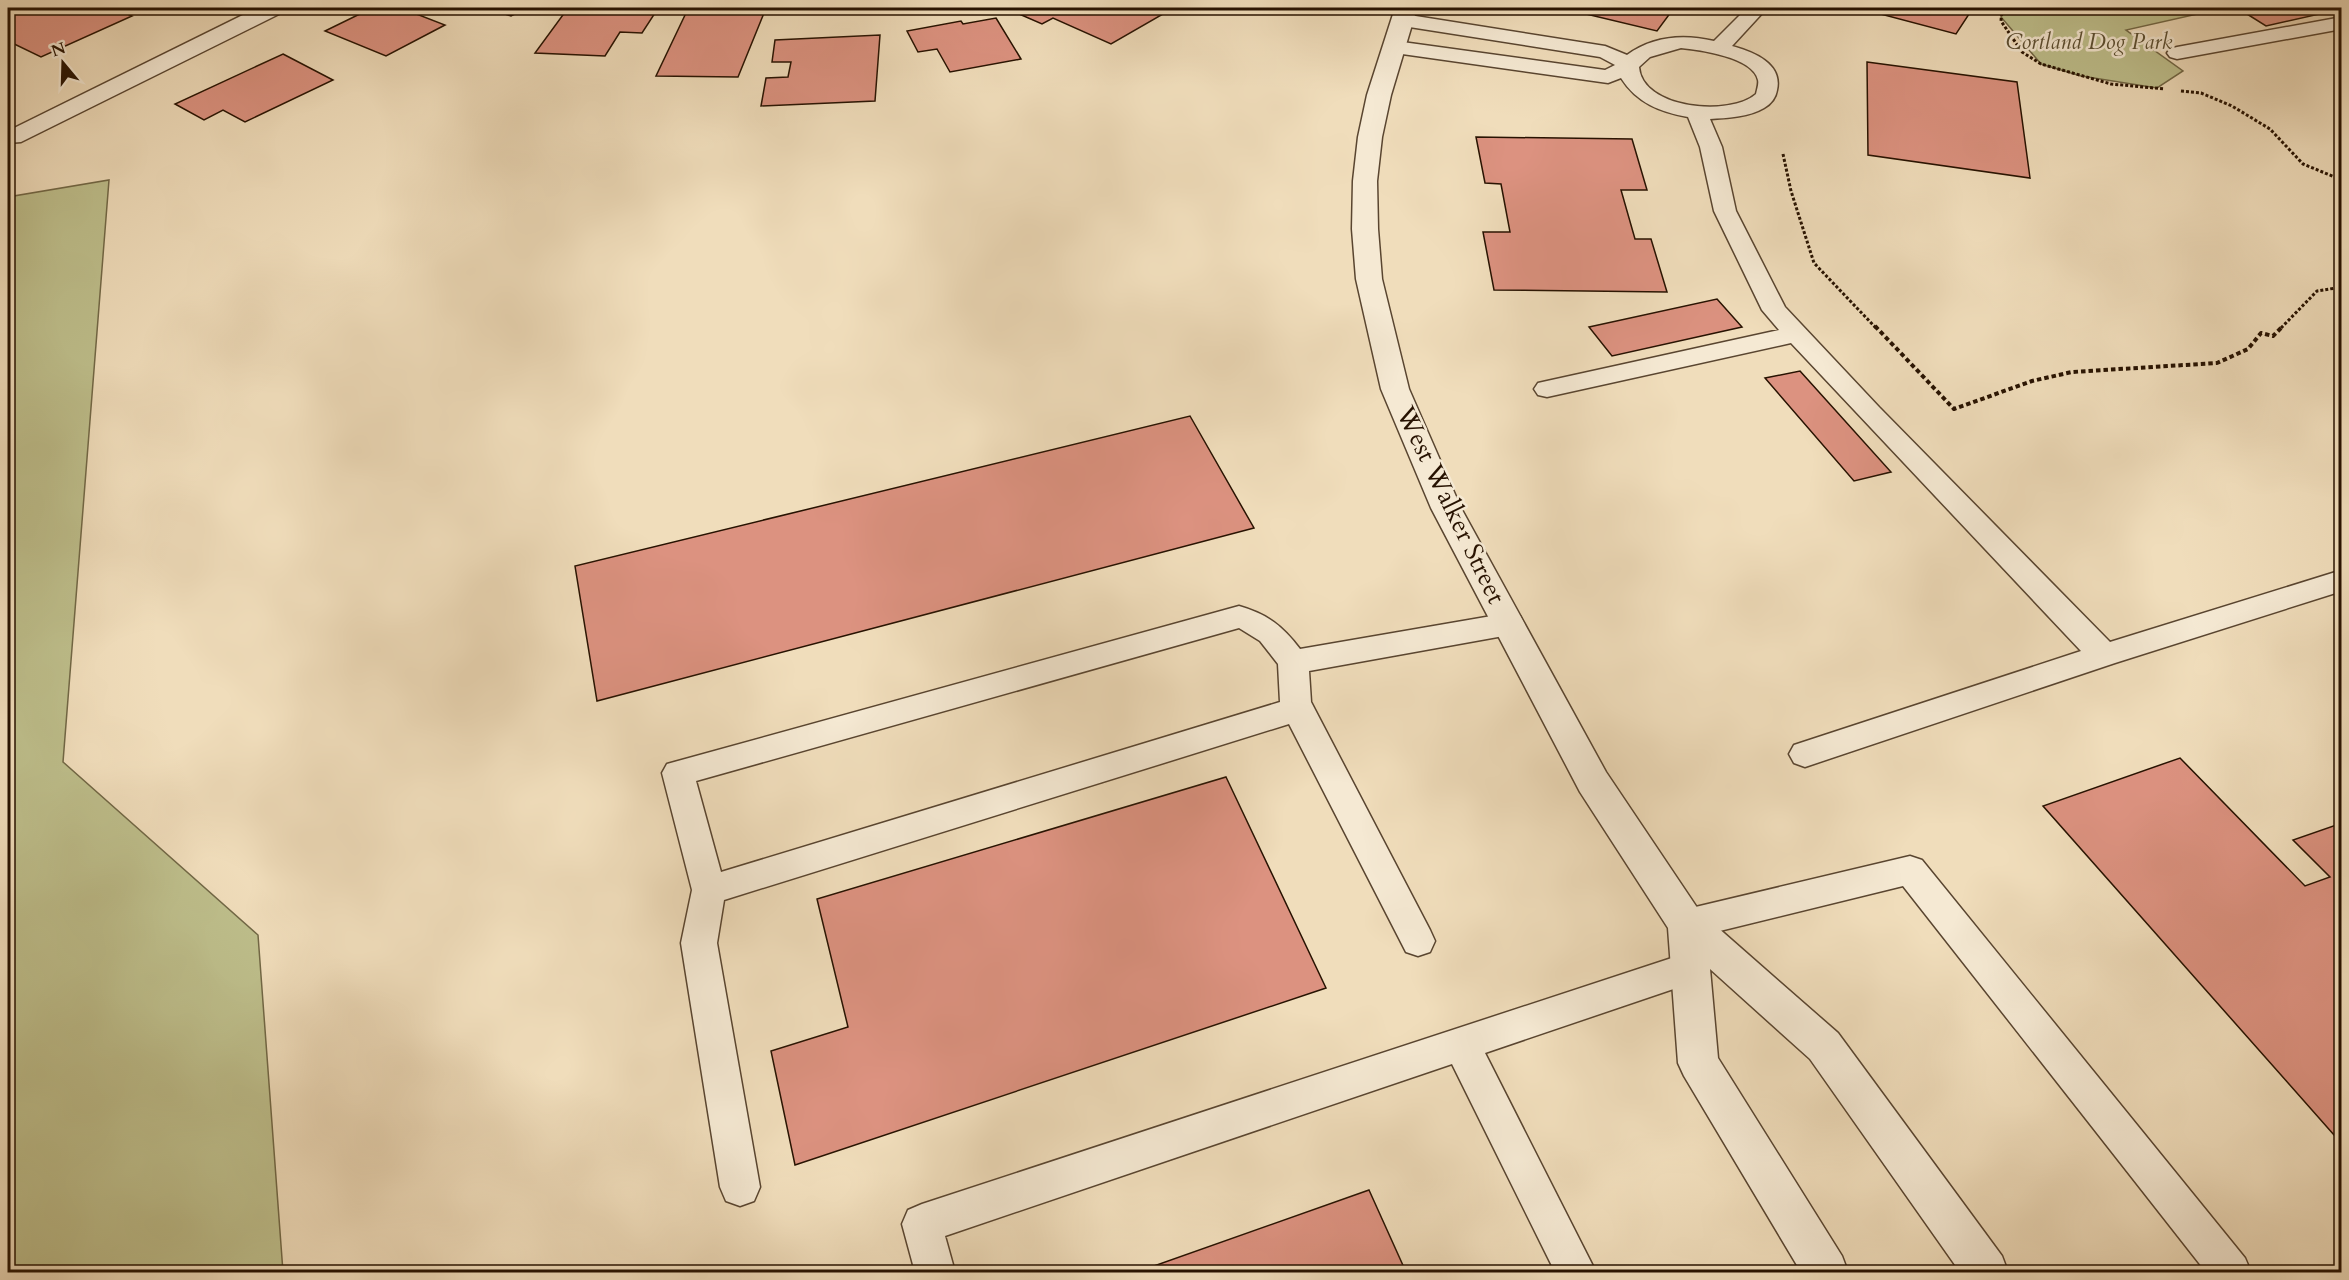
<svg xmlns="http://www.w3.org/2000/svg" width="2349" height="1280" viewBox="0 0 2349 1280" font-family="Cardo,serif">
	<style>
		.green { fill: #bebf8c; stroke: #726846; stroke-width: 1.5 }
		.building { fill: #dc9280; stroke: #271201; stroke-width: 1.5 }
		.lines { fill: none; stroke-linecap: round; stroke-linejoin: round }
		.service-casing { stroke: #594530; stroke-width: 3 }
		.minor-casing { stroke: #594530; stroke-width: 3 }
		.tertiary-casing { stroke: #594530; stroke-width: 3 }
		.path-far1 { stroke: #271201; stroke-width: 3; stroke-dasharray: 3 2; stroke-linecap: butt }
		.path { stroke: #271201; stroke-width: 4; stroke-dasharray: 4.5 3; stroke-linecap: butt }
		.service { fill: #f5e9d3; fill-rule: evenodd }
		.minor { fill: #f5e9d3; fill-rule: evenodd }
		.tertiary { fill: #f5e9d3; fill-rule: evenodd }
		.labels { text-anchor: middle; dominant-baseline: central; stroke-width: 5; stroke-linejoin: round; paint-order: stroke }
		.far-park-label { font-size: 22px; font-style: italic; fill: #5c4f32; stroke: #f5e9d3 }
		.street-label { font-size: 26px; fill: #271201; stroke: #f5e9d3 }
	</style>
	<rect width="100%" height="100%" fill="#f0ddbb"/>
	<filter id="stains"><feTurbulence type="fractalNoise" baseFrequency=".00333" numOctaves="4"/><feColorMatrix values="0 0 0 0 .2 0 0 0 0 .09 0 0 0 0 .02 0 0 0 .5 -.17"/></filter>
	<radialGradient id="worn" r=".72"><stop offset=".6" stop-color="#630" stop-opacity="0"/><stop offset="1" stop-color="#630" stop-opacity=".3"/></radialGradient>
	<path class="green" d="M 2007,8 L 2224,8 L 2126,30 L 2183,71 L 2157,88 L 2081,76 L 2041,64 L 2001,17 Z
		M 109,180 L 63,762 L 258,935 L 283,1272 L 8,1272 L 8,197 Z"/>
	<path class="building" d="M 24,8 L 84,8 L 91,10 L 98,8 L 113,8 L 132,16 L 41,57 L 8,41 L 8,15 Z
		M 372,8 L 401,8 L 445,25 L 386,56 L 325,31 Z
		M 487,8 L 527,8 L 511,16 Z
		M 568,8 L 611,8 L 657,10 L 642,33 L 620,32 L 605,56 L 535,53 Z
		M 1015,8 L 1163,8 L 1170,10 L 1111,44 L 1053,18 L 1042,24 L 1010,10 Z
		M 1561,8 L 1674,8 L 1657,31 Z
		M 1858,8 L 1973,8 L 1956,34 Z
		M 2244,8 L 2342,8 L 2342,9 L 2266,26 L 2239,9 Z
		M 686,13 L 764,13 L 738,77 L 656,76 Z
		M 996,18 L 1021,59 L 950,72 L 937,49 L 918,52 L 907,31 L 961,21 L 963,24 Z
		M 880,35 L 875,101 L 761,106 L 766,78 L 788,77 L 791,62 L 772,62 L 775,40 Z
		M 283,54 L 333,80 L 245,122 L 223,110 L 204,120 L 175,104 Z
		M 1867,62 L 2017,82 L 2030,178 L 1868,155 Z
		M 1476,137 L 1632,139 L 1647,190 L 1621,190 L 1635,239 L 1651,239 L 1667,292 L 1494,290 L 1483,232 L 1510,232 L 1501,184 L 1485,183 Z
		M 1717,299 L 1742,327 L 1612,356 L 1589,327 Z
		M 1800,371 L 1891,472 L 1854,481 L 1765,378 Z
		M 1190,416 L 1254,528 L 597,701 L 575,566 Z
		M 2180,758 L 2305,886 L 2330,877 L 2293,840 L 2342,823 L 2342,1144 L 2043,806 Z
		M 1226,777 L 1326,988 L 795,1165 L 771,1051 L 848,1027 L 817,899 Z
		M 1369,1190 L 1406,1272 L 1137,1272 Z"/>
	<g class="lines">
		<defs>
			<path id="service" d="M 1747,8 L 1767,8 L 1732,46 C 1753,52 1783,63 1777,90 C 1776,97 1771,104 1764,108 C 1749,117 1727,118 1710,119 L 1722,147 L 1736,211 L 1785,307 L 1879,407 L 2110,642 L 2342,570 L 2342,591 L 2115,663 L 1805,767 L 1794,763 L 1789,754 L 1794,745 L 2081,651 L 1791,343 L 1547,397 L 1538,395 L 1534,389 L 1538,383 L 1547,381 L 1779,330 L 1762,310 L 1714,211 L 1700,147 L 1688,117 C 1660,112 1637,103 1621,78 L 1608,83 L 1395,53 L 1388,51 L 1385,47 L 1388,43 L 1395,41 L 1605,70 L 1615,65 L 1600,57 L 1403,26 L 1396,24 L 1393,20 L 1396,16 L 1403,14 L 1605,46 L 1627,55 C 1653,36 1684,34 1714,41 ZM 1681,48 C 1700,50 1753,57 1758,80 C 1759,84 1757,89 1756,94 C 1730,117 1642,109 1639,67 L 1650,57 Z
				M 2342,17 L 2342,29 L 2177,59 L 2170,57 L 2167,53 L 2170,49 L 2177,47 Z
				M 1239,606 C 1267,614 1283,626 1300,649 L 1509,613 L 1520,616 L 1524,624 L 1520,632 L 1509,635 L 1309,671 L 1311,702 L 1430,930 L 1435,941 L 1430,952 L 1418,956 L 1406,952 L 1289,724 L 724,900 L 717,943 L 760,1187 L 754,1201 L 740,1206 L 726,1201 L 720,1187 L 681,943 L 692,890 L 662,773 L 667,764 ZM 1239,628 L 1260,641 L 1278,664 L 1280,702 L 721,872 L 696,781 Z
				M 1910,856 L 1922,860 L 2245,1258 L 2251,1272 L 2206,1272 L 1903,886 L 1687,939 L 1675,935 L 1670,924 L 1675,913 L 1687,909 Z
				M 1690,952 L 1703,957 L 1708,968 L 1703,979 L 1485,1053 L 1596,1272 L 1555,1272 L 1452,1064 L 945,1236 L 955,1272 L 915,1272 L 902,1224 L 908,1210 L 922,1204 Z"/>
			<path id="minor" d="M 257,8 L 284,8 L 281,13 L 21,142 L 8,143 L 8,131 Z"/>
			<path id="tertiary" d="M 1395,8 L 1417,8 L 1391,95 L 1382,137 L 1377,181 L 1378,229 L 1382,279 L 1409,389 L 1461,508 L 1606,772 L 1700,912 L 1838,1033 L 2002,1256 L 2008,1272 L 1960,1272 L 1810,1059 L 1710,969 L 1718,1058 L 1842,1256 L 1848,1272 L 1801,1272 L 1684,1076 L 1678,1063 L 1668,928 L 1580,792 L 1431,508 L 1381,389 L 1356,279 L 1352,229 L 1353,181 L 1358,137 L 1367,95 Z"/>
		</defs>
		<use href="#service" class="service-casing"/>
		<use href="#minor" class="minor-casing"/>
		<use href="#tertiary" class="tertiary-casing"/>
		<path class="path-far1" d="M 2002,8 L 2001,21 L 2022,52 L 2041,64 L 2111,84 L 2165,89
			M 2181,91 L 2201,93 L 2232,106 L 2270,129 L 2303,164 L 2342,180
			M 1783,154 L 1791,191 L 1814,263 L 1876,328
			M 2281,328 L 2317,291 L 2342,287"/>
		<path class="path" d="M 1875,326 L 1954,409 L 2032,381 L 2072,372 L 2217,363 L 2248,349 L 2261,333 L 2273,336 L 2283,326"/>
		<use href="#service" class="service"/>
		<use href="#minor" class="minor"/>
		<use href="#tertiary" class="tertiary"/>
	</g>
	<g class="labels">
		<g class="far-park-label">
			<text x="2089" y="42">Cortland Dog Park</text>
		</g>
		<g class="street-label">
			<text transform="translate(1451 505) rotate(64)">West Walker Street</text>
		</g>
	</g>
	<rect width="2349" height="1280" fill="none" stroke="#f0ddbb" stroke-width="30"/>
	<rect x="9" y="9" width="2331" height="1262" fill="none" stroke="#271201" stroke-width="3"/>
	<rect x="15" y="15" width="2319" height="1250" fill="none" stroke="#271201" stroke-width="1.5"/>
	<g transform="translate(63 63) rotate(341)" stroke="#f5e9d3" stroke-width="4.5" paint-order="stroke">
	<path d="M0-4.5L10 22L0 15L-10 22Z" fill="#271201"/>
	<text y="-9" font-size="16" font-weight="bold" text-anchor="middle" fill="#271201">N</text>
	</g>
	<rect width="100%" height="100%" filter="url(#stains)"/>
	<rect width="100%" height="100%" fill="url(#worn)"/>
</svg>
